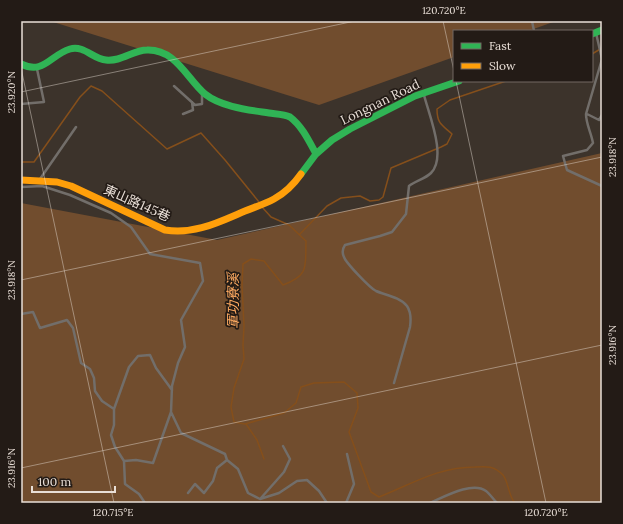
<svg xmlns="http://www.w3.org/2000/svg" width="623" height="524" viewBox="0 0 623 524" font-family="Lora,'Noto Sans TC',serif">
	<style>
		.green { fill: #714d2e }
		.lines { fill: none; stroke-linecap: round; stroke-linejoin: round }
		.stream { stroke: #854f1b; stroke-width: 1.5 }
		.lane { stroke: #726e6a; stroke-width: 2.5 }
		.fast { stroke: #30b455; stroke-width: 7 }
		.slow { stroke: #ff9f0a; stroke-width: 7 }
		.ticks { fill: none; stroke: #e9dfd7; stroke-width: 1; stroke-opacity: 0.45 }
		.labels { text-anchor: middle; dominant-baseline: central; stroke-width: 3.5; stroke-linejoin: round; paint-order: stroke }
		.street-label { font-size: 13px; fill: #e9dfd7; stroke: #231b16 }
		.water-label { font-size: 14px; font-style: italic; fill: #feaa61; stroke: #231b16 }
		.neatline { fill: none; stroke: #e9dfd7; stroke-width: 1.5 }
		.ticks-label { font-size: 10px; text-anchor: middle; fill: #e9dfd7 }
	</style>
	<rect width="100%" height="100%" fill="#3c332b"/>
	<path class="green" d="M 50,21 L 556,21 L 528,31 L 454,31 L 454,57 L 319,105 Z
		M 602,153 L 602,503 L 21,503 L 21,203 L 217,240 Z"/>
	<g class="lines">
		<path class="stream" d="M 592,54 L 602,48
			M 21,162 L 34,162 L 80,97 L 91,86 L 102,91 L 167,149 L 201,133 L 225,160 L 259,202
			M 262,207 L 271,217 L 289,225 L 306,241 C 305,266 310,275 283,285 L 264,261 L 251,259 L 243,264 L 242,285 L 244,326 L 243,345 L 244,359 L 234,388 L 231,407 L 234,422 L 245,424 L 284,413 L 296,403 L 301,387 L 314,383 L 344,382 L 357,393 L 358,408 L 349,432 L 371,492 L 379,497 C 412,484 438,467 475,467 C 487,466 494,466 503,475 C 509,483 508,495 515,503
			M 300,234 L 327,206 L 341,198 L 360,196 L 370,201 L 379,200 L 383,197 L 391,168 L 441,147 L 447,144 L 452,134 C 442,125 437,124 437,109 L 450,100 L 506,81
			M 246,424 L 257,440 L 264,459"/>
		<path class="lane" d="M 532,21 L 534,31
			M 596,33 L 602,59 L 586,114 C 586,124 591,132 593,143 L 587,150 L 563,156 L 567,170 L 602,186
			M 174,86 L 195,105 L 202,104 L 202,94
			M 21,104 L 44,102 L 37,69
			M 183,114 L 193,110 L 192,102
			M 587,114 L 599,120 L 602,115
			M 40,179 L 76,127
			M 21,187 L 42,186 L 70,195 L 111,213 L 131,227 L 150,254 L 200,263 L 203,281 L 181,320 L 185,347 L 178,363 L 172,386 L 171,412 L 153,463 L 136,460 L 124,461 L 125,484 L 139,494 L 145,503
			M 21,314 L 33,312 L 40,328 L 67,320 L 73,328 L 81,363 L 90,369 L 94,378 L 95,391 L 102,401 L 114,409 L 129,367 L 138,356 L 150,355 L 156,368 L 172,390
			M 394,383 L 410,327 C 411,320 411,312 407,306 C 400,297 385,295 376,291 C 370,288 346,263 344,257 C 342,253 343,248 345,245 L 380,236 L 392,232 L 406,214 L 409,186 C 415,181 425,179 431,173 C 447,157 429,115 424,95
			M 114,409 L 114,425 L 111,435 L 115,447 L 124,461
			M 171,412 L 181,433 L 225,454 L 227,460 L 238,469 L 248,493 L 260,499 L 279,493 L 297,481 L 307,480 L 319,491 L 327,503
			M 188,493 L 195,484 L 204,493 L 213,481 L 217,468 L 227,460
			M 261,498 L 284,472 L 290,459 L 283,446
			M 346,503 L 354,484 L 347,454
			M 430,503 C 444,497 472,481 486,491 C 490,494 493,499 497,503"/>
		<path class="fast" d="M 592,34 L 602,30
			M 21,64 C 44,75 50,55 70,49 C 84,45 93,59 106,60 C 121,62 133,50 147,50 C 176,49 187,79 205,94 C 221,107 250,110 269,113 C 275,114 284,114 290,117 C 302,126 309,141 316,154
			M 301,174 L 316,154 L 332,140 L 350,129 L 415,96 L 459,81"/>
		<path class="slow" d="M 21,180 L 57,182 L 71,186 L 165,230 C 194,235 219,222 245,211 C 255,207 265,204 274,199 C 285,193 294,184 301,174"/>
	</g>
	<path class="ticks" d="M 443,21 L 454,71M 21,68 L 114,503M 456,81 L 546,503M 21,92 L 355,21M 21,280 L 602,157M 21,468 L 602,345"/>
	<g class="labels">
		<g class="street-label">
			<text transform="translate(380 102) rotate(-26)">Longnan Road</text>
			<text transform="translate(137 203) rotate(24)">東山路145巷</text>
		</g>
		<g class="water-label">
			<text transform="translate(233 301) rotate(-90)">軍功寮溪</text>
		</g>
	</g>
	<rect width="623" height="524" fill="none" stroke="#231b16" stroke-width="44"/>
	<rect x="453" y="30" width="140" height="52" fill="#231b16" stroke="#726963"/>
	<rect x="461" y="43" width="20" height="6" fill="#30b455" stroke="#726963"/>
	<text x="489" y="50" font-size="12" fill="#e9dfd7">Fast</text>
	<rect x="461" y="63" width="20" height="6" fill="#ff9f0a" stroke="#726963"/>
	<text x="489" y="70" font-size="12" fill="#e9dfd7">Slow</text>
	<path d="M32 486v6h83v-6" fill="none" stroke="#e9dfd7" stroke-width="2"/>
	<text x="38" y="486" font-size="12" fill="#e9dfd7" stroke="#231b16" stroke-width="3" paint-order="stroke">100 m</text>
	<rect x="22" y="22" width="579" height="480" class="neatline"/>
	<g class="ticks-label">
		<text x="444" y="14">120.720°E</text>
		<text transform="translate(11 92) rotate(-90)" y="4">23.920°N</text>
		<text transform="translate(612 157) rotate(-90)" y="4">23.918°N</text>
		<text transform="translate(11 280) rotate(-90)" y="4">23.918°N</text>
		<text transform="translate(612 345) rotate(-90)" y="4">23.916°N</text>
		<text transform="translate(11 468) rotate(-90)" y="4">23.916°N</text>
		<text x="113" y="516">120.715°E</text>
		<text x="546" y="516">120.720°E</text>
	</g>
</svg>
